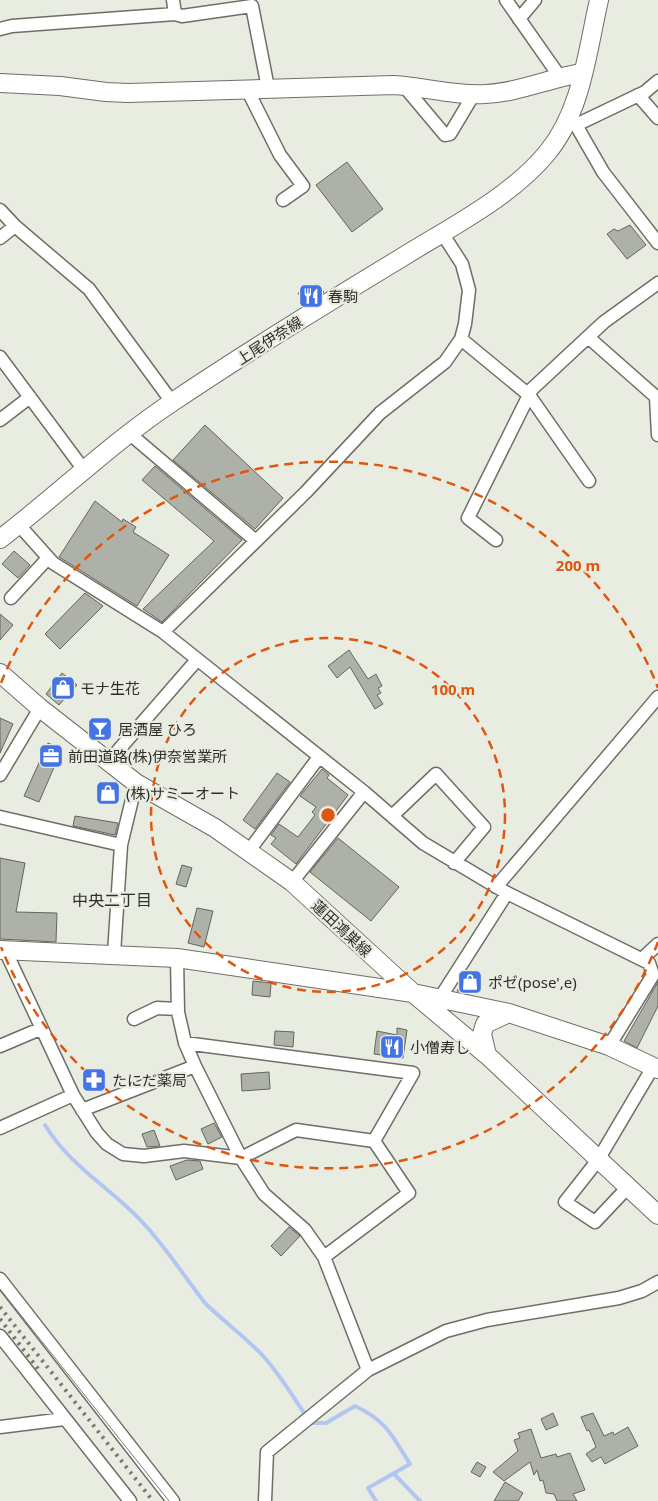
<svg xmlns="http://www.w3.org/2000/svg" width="658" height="1501" viewBox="0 0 658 1501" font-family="'Noto Sans','Noto Sans JP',sans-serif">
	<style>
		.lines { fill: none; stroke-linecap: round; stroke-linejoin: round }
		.stream { stroke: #b1c7f2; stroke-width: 4 }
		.building { fill: #aeb1a7; stroke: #63665d }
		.street-casing { stroke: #6d6f66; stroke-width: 15 }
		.secondary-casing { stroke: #6d6f66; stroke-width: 20 }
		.street { stroke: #fff; stroke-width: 12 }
		.secondary { stroke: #fff; stroke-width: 18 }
		.tram { stroke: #787973; stroke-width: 1 }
		.rail { stroke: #787973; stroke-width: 4; stroke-dasharray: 2.5 5; stroke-linecap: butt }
		.ring { fill: none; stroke: #df570e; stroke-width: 2.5; stroke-dasharray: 9 6 }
		.labels { text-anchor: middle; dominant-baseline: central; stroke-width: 4.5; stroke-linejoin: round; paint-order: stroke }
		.poi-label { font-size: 15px; fill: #2e2f2b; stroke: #e9ece1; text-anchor: start }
		.street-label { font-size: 15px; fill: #2e2f2b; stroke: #e9ece1 }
		.neighbourhood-label { font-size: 16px; fill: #2e3128; stroke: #e9ece1 }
		.centre { fill: #df570e; stroke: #e9ece1; stroke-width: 2.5 }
		.ring-label { font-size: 15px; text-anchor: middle; font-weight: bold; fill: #df570e; stroke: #e9ece1; stroke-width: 4.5; stroke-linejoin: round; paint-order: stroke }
	</style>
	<rect width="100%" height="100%" fill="#e9ece1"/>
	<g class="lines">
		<path class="stream" d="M 45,1125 C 66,1160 99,1181 128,1208 C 158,1235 181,1272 205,1303 C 224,1322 246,1337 264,1357 C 282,1377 296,1402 311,1423 L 326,1423 L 355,1406 C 387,1421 392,1436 410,1464 L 368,1488 L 376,1501
			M 394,1474 L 420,1501"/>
	</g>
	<path class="building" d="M 347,162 L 383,209 L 352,232 L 316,185 Z
		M 630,225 L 646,245 L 627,259 L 607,234 L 614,229 L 618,231 Z
		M 316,284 L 324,292 L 305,304 L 298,293 Z
		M 205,425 L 283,498 L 255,529 L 173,460 Z
		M 155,466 L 242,540 L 162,622 L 143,609 L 214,541 L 142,480 Z
		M 95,501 L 122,522 L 123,519 L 136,527 L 133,532 L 169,555 L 137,606 L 59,557 Z
		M 14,551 L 30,565 L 18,578 L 2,564 Z
		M 85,593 L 103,606 L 60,649 L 45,634 Z
		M 0,614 L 13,625 L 0,640 Z
		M 349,650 L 368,679 L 376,674 L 382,686 L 378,688 L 381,693 L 377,695 L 383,704 L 375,709 L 350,667 L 337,678 L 328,666 Z
		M 62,673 L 77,685 L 59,705 L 46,694 Z
		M 0,718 L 13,724 L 0,753 Z
		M 48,743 L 62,749 L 39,802 L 24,796 Z
		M 322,769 L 329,775 L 327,778 L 348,795 L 296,864 L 271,844 L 276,838 L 271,835 L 279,824 L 298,837 L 315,815 L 312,812 L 316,807 L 300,796 Z
		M 277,773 L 290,782 L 255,829 L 243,820 Z
		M 75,816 L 118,823 L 115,835 L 73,826 Z
		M 338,838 L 399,887 L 371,921 L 310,872 Z
		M 0,858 L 25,863 L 16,912 L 57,913 L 56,942 L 0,939 Z
		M 182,865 L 192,868 L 186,887 L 176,884 Z
		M 197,908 L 213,911 L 204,947 L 188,943 Z
		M 468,973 L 477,979 L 469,992 L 457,991 Z
		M 253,981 L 271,983 L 270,997 L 252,995 Z
		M 658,982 L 658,1006 L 637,1048 L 624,1041 Z
		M 397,1028 L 407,1030 L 403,1058 L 374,1054 L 377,1031 L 397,1035 Z
		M 275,1031 L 294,1032 L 293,1047 L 274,1045 Z
		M 269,1072 L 270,1089 L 242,1091 L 241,1074 Z
		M 99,1073 L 102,1084 L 87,1089 L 83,1079 Z
		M 214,1123 L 222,1137 L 208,1144 L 201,1129 Z
		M 154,1130 L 160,1146 L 147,1147 L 142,1134 Z
		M 187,1160 L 200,1161 L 203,1169 L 176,1180 L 170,1166 Z
		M 289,1227 L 300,1236 L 281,1256 L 271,1246 Z
		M 553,1413 L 558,1425 L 546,1430 L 541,1419 Z
		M 593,1413 L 604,1436 L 613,1432 L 614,1435 L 628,1427 L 638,1446 L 605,1464 L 601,1457 L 592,1462 L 586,1454 L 596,1447 L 589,1430 L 587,1431 L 581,1417 Z
		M 531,1429 L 541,1458 L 556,1454 L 557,1457 L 570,1453 L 585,1490 L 573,1494 L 577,1501 L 557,1501 L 554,1494 L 546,1493 L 543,1480 L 540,1481 L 537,1470 L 534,1475 L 530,1462 L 504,1481 L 493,1472 L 518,1451 L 514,1440 L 520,1438 L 518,1433 Z
		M 477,1462 L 486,1467 L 480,1477 L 471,1472 Z
		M 505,1482 L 523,1493 L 518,1501 L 494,1501 Z"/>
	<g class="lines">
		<defs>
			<path id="street" d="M 173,0 L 175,14 L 182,16 L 252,6 L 268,88
				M 506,0 L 560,77
				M 519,19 L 535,0
				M 0,29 L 12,26 L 175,14
				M 403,85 L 445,135 L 450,134 L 474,94
				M 247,89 L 280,155 L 303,186 L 283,200
				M 638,95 L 658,118
				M 568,121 L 576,125 L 603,172 L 658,243
				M 576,125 L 645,92 L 658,81
				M 0,210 L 15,226 L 89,289 L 172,402
				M 0,238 L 15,226
				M 588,337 L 656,397 L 658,435
				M 461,339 L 529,395 L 589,481
				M 0,357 L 84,470
				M 0,420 L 30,397
				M 130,434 L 256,541
				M 19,525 L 53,563 L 163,632 L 364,792 L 423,843 L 507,893 L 649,963 L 653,975 L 609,1046
				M 496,540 L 468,518 L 532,389 L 604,322 L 658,283
				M 11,598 L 48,558
				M 163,632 L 306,492 L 380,413 L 445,362 L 461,339 L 465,324 L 469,290 L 462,264 L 442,233
				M 109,761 L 196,661
				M 0,775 L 40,708
				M 392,816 L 436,774 L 484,827 L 454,863
				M 0,817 L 121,845
				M 248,852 L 319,757
				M 292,882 L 364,792
				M 496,887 L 658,697
				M 5,950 L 73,1095 L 97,1133 L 107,1144 L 123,1154 L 144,1156 L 184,1151 L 241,1158 L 296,1130 L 374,1141 L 409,1193 L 324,1257
				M 114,954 L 121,845 L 136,783
				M 177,958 L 178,1012 L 185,1043 L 195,1066 L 241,1158 L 264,1194 L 305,1230 L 324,1257 L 368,1370
				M 642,959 L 658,944
				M 440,998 L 507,893
				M 134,1019 L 157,1008 L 178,1009
				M 185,1043 L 413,1073 L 374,1141
				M 0,1046 L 40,1029
				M 82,1110 L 195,1066
				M 0,1128 L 73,1095
				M 628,1187 L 595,1222 L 565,1202 L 598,1160 L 653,1067
				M 0,1279 L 173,1501
				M 0,1336 L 130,1501
				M 0,1427 L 64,1419
				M 265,1501 L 267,1452 L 368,1370 L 446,1331 L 487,1320 L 619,1298 L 642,1291 L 658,1282"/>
			<path id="secondary" d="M 0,83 L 60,86 L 106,92 L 128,93 L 394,85 C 424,87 455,96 485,94 C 517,93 550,78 582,73
				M 0,539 C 59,494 112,442 174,401 C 248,351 325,304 401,258 C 449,228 511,197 547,153 C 582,111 587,52 599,0
				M 0,673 L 40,708 L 136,783 L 215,828 L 292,882 L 413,993 L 487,1055 L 658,1215
				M 0,950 L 177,958 L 413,993 L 509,1013 L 609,1046 L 658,1069
				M 487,1055 L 482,1034 L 485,1024 L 509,1013"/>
		</defs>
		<use href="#street" class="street-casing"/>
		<use href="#secondary" class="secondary-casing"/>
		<use href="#street" class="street"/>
		<use href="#secondary" class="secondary"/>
		<path class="tram" d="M 0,1289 L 169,1501"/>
		<path class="rail" d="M 0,1307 L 153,1501
			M 0,1319 L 39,1370"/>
	</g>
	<g class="ring">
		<circle cx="328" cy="815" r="177"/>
		<path d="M658 942A353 353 0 0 1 1 947M1 683A353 353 0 0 1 658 688"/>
	</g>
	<defs>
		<symbol id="restaurant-square" viewBox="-11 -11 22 22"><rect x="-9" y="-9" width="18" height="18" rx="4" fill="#4373e4" stroke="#e9ece1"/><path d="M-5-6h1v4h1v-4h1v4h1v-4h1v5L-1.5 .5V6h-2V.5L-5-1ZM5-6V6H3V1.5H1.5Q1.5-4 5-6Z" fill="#fff"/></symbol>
		<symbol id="shop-square" viewBox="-11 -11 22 22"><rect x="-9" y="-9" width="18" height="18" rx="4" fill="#4373e4" stroke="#e9ece1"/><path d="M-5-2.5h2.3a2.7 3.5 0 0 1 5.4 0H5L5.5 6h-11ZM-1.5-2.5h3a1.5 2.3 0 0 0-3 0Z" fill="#fff"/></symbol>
		<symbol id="bar-square" viewBox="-11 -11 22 22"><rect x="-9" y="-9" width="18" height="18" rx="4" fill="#4373e4" stroke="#e9ece1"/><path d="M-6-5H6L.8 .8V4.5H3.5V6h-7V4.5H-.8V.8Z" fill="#fff"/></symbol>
		<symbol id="office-square" viewBox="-11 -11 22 22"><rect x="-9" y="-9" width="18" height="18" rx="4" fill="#4373e4" stroke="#e9ece1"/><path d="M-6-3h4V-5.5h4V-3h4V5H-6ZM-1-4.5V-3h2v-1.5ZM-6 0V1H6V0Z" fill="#fff"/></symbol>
		<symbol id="pharmacy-square" viewBox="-11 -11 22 22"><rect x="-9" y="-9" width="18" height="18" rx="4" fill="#4373e4" stroke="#e9ece1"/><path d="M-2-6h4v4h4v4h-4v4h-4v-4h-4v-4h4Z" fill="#fff"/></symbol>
	</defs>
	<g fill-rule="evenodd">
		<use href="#restaurant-square" x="297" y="282" width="28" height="28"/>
		<use href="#shop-square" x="49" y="674" width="28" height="28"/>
		<use href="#bar-square" x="86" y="715" width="28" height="28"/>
		<use href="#office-square" x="37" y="742" width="28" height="28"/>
		<use href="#shop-square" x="94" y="779" width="28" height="28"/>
		<use href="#shop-square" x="456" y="968" width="28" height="28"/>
		<use href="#restaurant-square" x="378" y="1033" width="28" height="28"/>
		<use href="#pharmacy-square" x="80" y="1066" width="28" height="28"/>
	</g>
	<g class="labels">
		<g class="poi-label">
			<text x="328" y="296">春駒</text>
			<text x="80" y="688">モナ生花</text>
			<text x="118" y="729">居酒屋 ひろ</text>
			<text x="68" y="756">前田道路(株)伊奈営業所</text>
			<text x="126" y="793">(株)サミーオート</text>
			<text x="488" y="982">ポゼ(pose',e)</text>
			<text x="410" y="1047">小僧寿し</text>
			<text x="112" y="1080">たにだ薬局</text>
		</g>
		<g class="street-label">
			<text transform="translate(269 340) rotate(-33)">上尾伊奈線</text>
			<text transform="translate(342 928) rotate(43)">蓮田鴻巣線</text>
		</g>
		<g class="neighbourhood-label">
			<text x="112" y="900">中央二丁目</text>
		</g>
	</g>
	<circle cx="328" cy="815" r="8" class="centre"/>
	<g class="ring-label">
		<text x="578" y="571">200 m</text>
		<text x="453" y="695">100 m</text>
	</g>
</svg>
